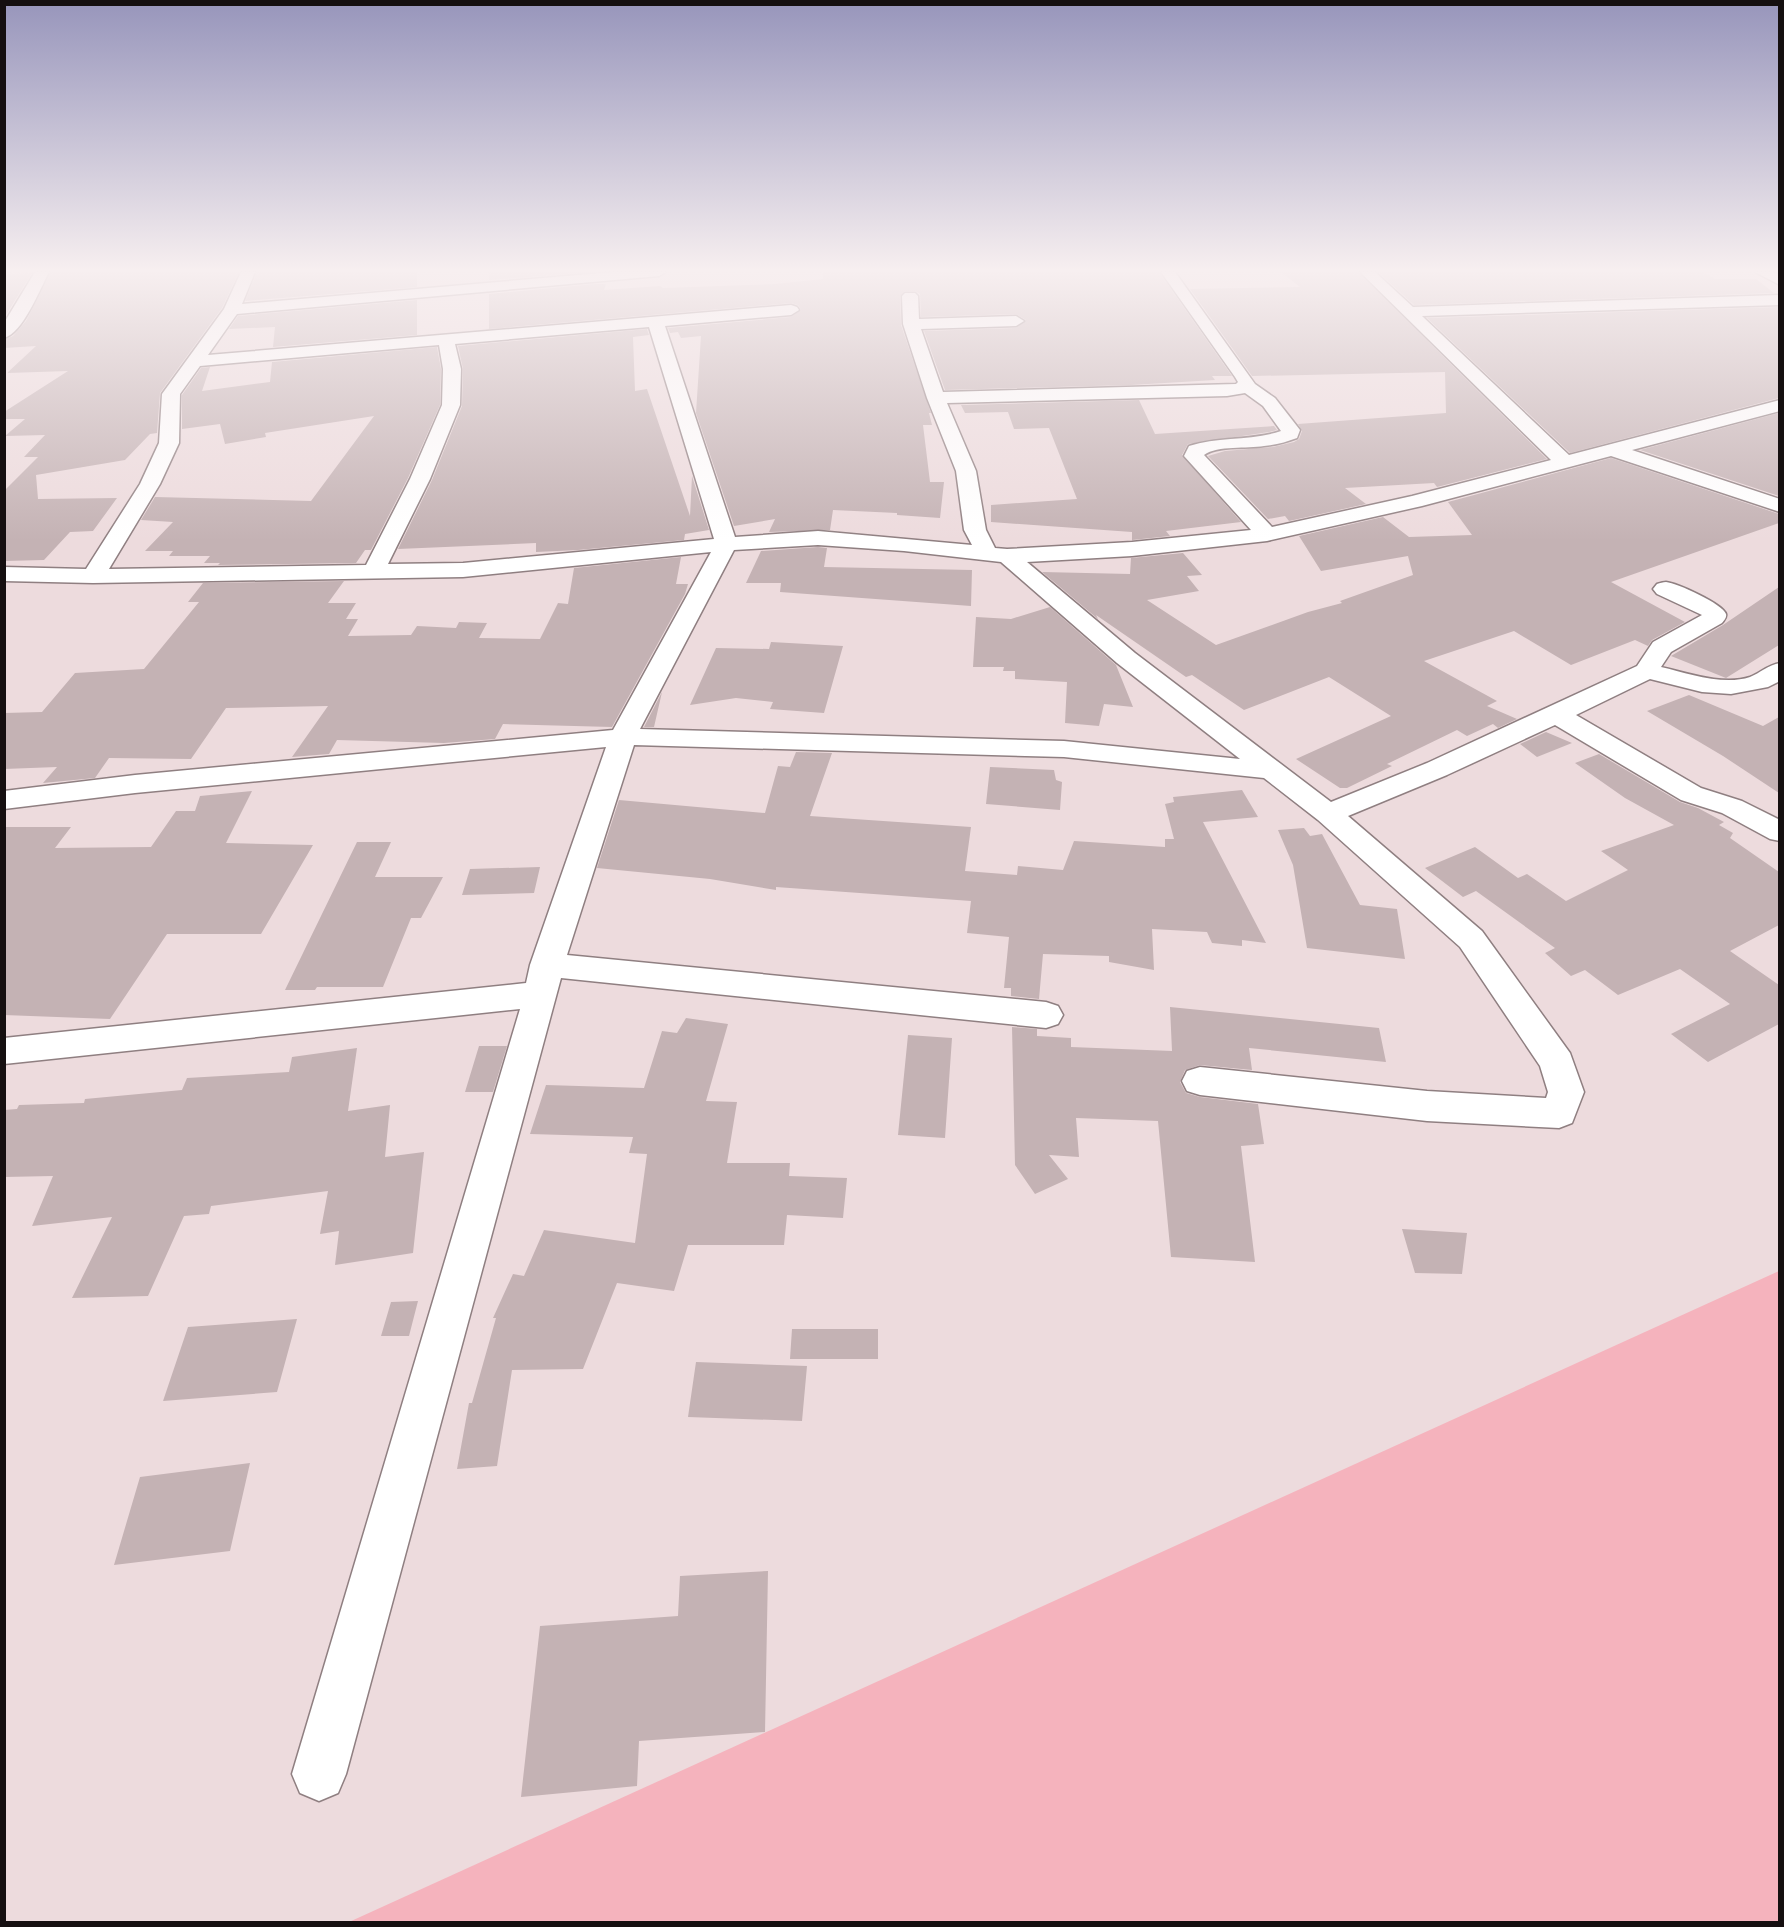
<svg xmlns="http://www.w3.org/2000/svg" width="1784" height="1927" viewBox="0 0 1784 1927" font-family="Karla,sans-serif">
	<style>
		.green { fill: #f5b3bd }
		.building { fill: #c4b2b4 }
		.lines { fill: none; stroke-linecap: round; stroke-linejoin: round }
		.minor-casing { stroke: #8f7f81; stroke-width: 3 }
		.minor { fill: #fff; fill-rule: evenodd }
	</style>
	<rect width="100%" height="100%" fill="#eddbdd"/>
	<path class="green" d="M 1779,1271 L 1779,1922 L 349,1922 Z"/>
	<path class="building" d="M 51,272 L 239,272 L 222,308 L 160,393 L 157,433 L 150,434 L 125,460 L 36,475 L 38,499 L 117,498 L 93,531 L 70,532 L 44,560 L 4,561 L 4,491 L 38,457 L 24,457 L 45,435 L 5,436 L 25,419 L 4,419 L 4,412 L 68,371 L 7,373 L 36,346 L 4,348 L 4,340 L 13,336 L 26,321 Z
		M 257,272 L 417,272 L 417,287 L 245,301 Z
		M 489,272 L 589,272 L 489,280 Z
		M 823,272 L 1159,272 L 1232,376 L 1212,376 L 1215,380 L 1131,385 L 945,390 L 924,331 L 1016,328 L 1026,320 L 1016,314 L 921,317 L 920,294 L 915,291 L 905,291 L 900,296 L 901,325 L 931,413 L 929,413 L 932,425 L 923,425 L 930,482 L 944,482 L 940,518 L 897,515 L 897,513 L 833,510 L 830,530 L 769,532 L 775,519 L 734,526 L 696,413 L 701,336 L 681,338 L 678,332 L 670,333 L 668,328 L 791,317 L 801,310 L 798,305 L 791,303 L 489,329 L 489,294 L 595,284 L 606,284 L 604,290 L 660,286 L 663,288 L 775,284 L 823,279 Z
		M 1281,272 L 1358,272 L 1547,459 L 1437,487 L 1434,483 L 1345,488 L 1366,504 L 1289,521 L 1285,516 L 1268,519 L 1208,456 L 1225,451 L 1273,447 L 1294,442 L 1299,439 L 1302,431 L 1298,424 L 1446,413 L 1445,372 L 1252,376 L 1190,289 L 1300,287 Z
		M 1378,272 L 1703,272 L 1715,279 L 1756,279 L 1774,293 L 1414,305 Z
		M 32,273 L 4,318 L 4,274 Z
		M 417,300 L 417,335 L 273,347 L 275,327 L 229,329 L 238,316 Z
		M 1779,307 L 1779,398 L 1570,453 L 1427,318 Z
		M 647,329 L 649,335 L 633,337 L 635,391 L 647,389 L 690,516 L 692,476 L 709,530 L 685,534 L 684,540 L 578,550 L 536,552 L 536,543 L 398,549 L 432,480 L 462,406 L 463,369 L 458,346 Z
		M 437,347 L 441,369 L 440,405 L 408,478 L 371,550 L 365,550 L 356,563 L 218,565 L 220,563 L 204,563 L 210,556 L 169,556 L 173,551 L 145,551 L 173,522 L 141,520 L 155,497 L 311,501 L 374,416 L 265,433 L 266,437 L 225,444 L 220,424 L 182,429 L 182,395 L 201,368 L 210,367 L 202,391 L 270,382 L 272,362 Z
		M 1139,400 L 1155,434 L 1274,426 L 1277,430 L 1269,432 L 1188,444 L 1182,455 L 1241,522 L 1166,531 L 1170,536 L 1132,540 L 1132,532 L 991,522 L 991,505 L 1077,499 L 1049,428 L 1014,429 L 1008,412 L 965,413 L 961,405 Z
		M 1779,413 L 1779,496 L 1640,450 Z
		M 1611,458 L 1779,514 L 1779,523 L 1611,582 L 1685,622 L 1652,640 L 1648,646 L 1635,640 L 1571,665 L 1514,631 L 1424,661 L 1497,701 L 1487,706 L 1517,719 L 1498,728 L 1493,724 L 1467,736 L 1457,730 L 1387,764 L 1392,766 L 1347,788 L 1340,788 L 1296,759 L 1391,716 L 1329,677 L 1244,710 L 1192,675 L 1186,677 L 1096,615 L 1098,619 L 1042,572 L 1130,574 L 1131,558 L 1183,553 L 1202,575 L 1187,576 L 1199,591 L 1147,600 L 1216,645 L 1308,612 L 1342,603 L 1340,601 L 1413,575 L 1408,556 L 1321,571 L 1299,536 L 1383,517 L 1409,537 L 1472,535 L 1448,502 Z
		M 818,547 L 827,548 L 824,567 L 972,570 L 971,606 L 780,592 L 781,583 L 746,583 L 761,551 Z
		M 681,557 L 676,584 L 688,584 L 685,594 L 612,727 L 503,724 L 495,739 L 444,743 L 337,740 L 329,754 L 292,757 L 328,706 L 226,708 L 191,759 L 109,758 L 95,778 L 43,783 L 57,767 L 4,769 L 4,713 L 42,712 L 75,673 L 144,669 L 199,602 L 188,602 L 203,583 L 344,581 L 328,603 L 356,603 L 346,619 L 358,619 L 348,636 L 411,635 L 417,626 L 456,628 L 459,622 L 487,623 L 479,638 L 540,639 L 558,603 L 568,604 L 574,568 Z
		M 1779,587 L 1779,645 L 1726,678 L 1671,656 L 1723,625 Z
		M 1050,607 L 1116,665 L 1133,707 L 1104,704 L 1099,726 L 1065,723 L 1067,682 L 1015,679 L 1015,671 L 1003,671 L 1004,667 L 973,667 L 976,617 L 1011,619 Z
		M 771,642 L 843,646 L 824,713 L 770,709 L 773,702 L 736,698 L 690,705 L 716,648 L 769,649 Z
		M 662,692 L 654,727 L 644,727 Z
		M 1689,695 L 1763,726 L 1779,717 L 1779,793 L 1723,756 L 1647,711 Z
		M 1546,732 L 1572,743 L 1537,757 L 1520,744 Z
		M 796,752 L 832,753 L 810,816 L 971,827 L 965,871 L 1017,875 L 1018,866 L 1063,870 L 1074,841 L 1165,847 L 1165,839 L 1174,839 L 1165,804 L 1174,802 L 1173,797 L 1242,790 L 1258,817 L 1203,822 L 1266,943 L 1242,940 L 1242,946 L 1212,943 L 1207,932 L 1152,929 L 1154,970 L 1109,962 L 1109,956 L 1043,954 L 1039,999 L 1011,996 L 1011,988 L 1004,988 L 1009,937 L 967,933 L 971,901 L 776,887 L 776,890 L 710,879 L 597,868 L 619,800 L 765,813 L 778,766 L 790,767 Z
		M 1599,754 L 1680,802 L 1698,808 L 1724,822 L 1719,825 L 1733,833 L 1730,838 L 1779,872 L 1779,925 L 1730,951 L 1779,985 L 1779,1024 L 1708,1062 L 1671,1034 L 1730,1004 L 1680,969 L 1618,995 L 1585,970 L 1571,976 L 1545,953 L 1555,948 L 1476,891 L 1463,897 L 1425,868 L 1475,847 L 1518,878 L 1527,874 L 1566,901 L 1628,870 L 1601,851 L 1674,825 L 1625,798 L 1575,763 Z
		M 990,767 L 1054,770 L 1056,780 L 1062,782 L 1060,810 L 986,804 Z
		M 252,791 L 226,843 L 313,845 L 261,934 L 167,934 L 110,1019 L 4,1015 L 4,827 L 71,827 L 55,848 L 151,847 L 176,811 L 195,811 L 200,796 Z
		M 1304,828 L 1310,836 L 1322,834 L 1360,905 L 1397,909 L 1405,959 L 1307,948 L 1293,865 L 1278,830 Z
		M 357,842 L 391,842 L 375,877 L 443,877 L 421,918 L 411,918 L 383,987 L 317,987 L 315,990 L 285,990 Z
		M 540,867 L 534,893 L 462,895 L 470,869 Z
		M 1170,1007 L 1379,1028 L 1386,1062 L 1249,1048 L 1252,1070 L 1200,1065 L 1185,1070 L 1180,1082 L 1186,1093 L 1200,1097 L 1258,1104 L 1264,1144 L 1241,1146 L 1255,1262 L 1171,1257 L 1158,1121 L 1076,1118 L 1079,1157 L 1049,1155 L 1068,1179 L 1035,1194 L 1015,1165 L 1012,1027 L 1037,1029 L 1037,1036 L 1071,1038 L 1071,1047 L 1172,1051 Z
		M 686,1018 L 728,1024 L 706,1101 L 737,1102 L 727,1163 L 790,1163 L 789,1176 L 847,1178 L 843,1218 L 787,1215 L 784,1245 L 688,1245 L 674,1291 L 617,1283 L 583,1369 L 512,1370 L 497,1466 L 457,1469 L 469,1403 L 472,1403 L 496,1318 L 493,1318 L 513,1274 L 524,1276 L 544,1230 L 635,1243 L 647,1154 L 629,1153 L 633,1137 L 530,1134 L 546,1085 L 644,1088 L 662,1031 L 677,1033 Z
		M 908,1035 L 952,1038 L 945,1138 L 898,1135 Z
		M 479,1046 L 507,1046 L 493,1092 L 465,1092 Z
		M 357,1048 L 348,1111 L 390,1105 L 385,1157 L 424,1152 L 413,1253 L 335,1265 L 339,1231 L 320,1234 L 328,1191 L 211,1206 L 209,1214 L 184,1216 L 148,1296 L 72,1298 L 112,1217 L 32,1226 L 53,1176 L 4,1177 L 4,1110 L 17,1109 L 19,1105 L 84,1103 L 85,1099 L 182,1090 L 187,1078 L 289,1072 L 292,1057 Z
		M 1402,1229 L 1467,1233 L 1462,1274 L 1415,1273 Z
		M 418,1301 L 409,1336 L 381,1336 L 391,1302 Z
		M 297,1319 L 277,1392 L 163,1401 L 188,1327 Z
		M 792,1329 L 878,1329 L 878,1359 L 790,1359 Z
		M 696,1362 L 807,1366 L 802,1421 L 688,1417 Z
		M 250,1463 L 230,1551 L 114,1565 L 140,1477 Z
		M 768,1571 L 765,1732 L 639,1741 L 637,1786 L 521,1797 L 540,1626 L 678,1616 L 680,1576 Z"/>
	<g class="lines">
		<defs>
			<path id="minor" d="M 35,272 L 49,272 C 40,289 23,333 4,338 L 4,323 Z
				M 241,272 L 255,272 L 242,304 L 613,272 L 666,272 L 659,276 L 237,314 L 208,355 L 791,305 L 797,307 L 799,310 L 791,315 L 665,326 L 735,537 L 818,531 L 972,545 L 964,530 L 956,471 L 927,398 L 903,324 L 902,296 L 905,293 L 915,293 L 918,296 L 919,319 L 1016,316 L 1024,321 L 1016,326 L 921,329 L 943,392 L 1236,384 L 1238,382 L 1235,377 L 1161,272 L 1175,272 L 1255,384 L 1275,398 L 1300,430 L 1297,438 C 1286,442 1276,445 1264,446 C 1247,449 1218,445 1204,455 L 1272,527 L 1412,496 L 1551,460 L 1360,272 L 1375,272 L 1413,307 L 1780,295 L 1780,305 L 1422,316 L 1569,455 L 1780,400 L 1780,411 L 1632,450 L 1780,499 L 1780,512 L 1611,456 L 1422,506 L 1267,541 L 1132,556 L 1027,562 L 1135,653 L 1331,802 L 1427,763 L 1637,666 L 1653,642 L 1702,615 L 1657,594 L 1653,589 L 1657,584 C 1660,583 1663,582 1666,582 C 1677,583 1723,604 1726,614 C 1727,618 1724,620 1722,623 L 1671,652 L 1661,667 C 1687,673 1723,686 1750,677 C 1760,673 1768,665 1780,663 L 1780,681 L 1768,687 L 1731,694 L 1702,692 L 1650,679 L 1576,715 L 1701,788 L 1742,801 L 1780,820 L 1780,841 L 1770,839 L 1722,813 L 1681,800 L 1555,725 L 1447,775 L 1348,816 L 1482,931 L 1570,1053 L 1584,1092 L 1572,1123 L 1559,1128 L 1427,1121 L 1200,1095 L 1187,1091 L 1182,1081 L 1187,1071 L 1200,1067 L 1427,1091 L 1546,1098 L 1548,1092 L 1540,1066 L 1460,947 L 1318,820 L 1264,778 L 1064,757 L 634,745 L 567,955 L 1046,1002 L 1058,1006 L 1063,1015 L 1058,1024 L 1046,1028 L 561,978 L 346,1774 L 338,1793 L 319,1801 L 300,1793 L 292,1774 L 520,1009 L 4,1064 L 4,1038 L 526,983 L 530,965 L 606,747 L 135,793 L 4,809 L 4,791 L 135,775 L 613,730 L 711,552 L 463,577 L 93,583 L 4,581 L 4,567 L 86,569 L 140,484 L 159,443 L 162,394 L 224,309 ZM 649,327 L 714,539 L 463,563 L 388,564 L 430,479 L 460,405 L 461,369 L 455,344 ZM 439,345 L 443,369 L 442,405 L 410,479 L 366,565 L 109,569 L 160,484 L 179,443 L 180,394 L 200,366 ZM 1245,393 L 1263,406 L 1281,431 C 1252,441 1219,436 1189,446 L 1184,456 L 1251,530 L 1132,542 L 1007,549 L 995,548 L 986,530 L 976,471 L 947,403 L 1227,396 ZM 818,545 L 904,551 L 1001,562 L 1117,663 L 1240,759 L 1064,741 L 640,729 L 734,550 Z
				M 1755,272 L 1773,272 L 1780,275 L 1780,285 Z"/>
		</defs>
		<use href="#minor" class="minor-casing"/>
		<use href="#minor" class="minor"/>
	</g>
	<linearGradient id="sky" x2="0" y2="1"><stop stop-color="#9795bb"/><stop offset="0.5" stop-color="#f7eff0"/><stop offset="1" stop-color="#f7eff0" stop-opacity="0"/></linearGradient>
	<rect width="1784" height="541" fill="url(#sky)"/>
	<rect width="1784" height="1927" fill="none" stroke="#150f10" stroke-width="12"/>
</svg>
